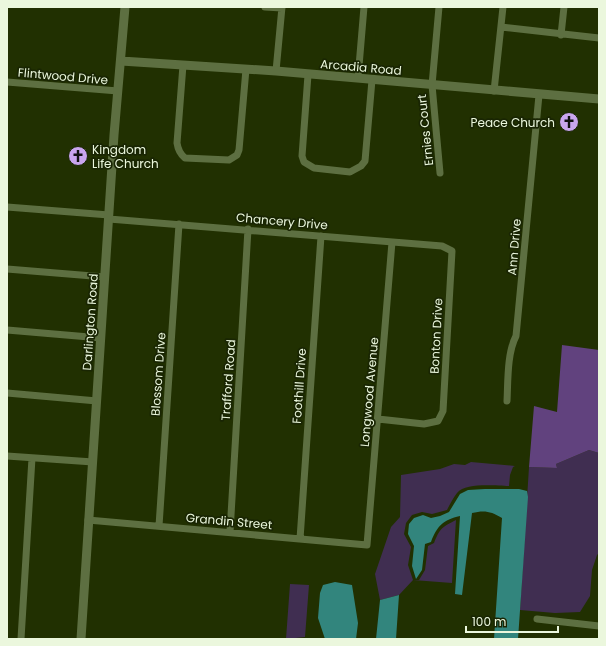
<svg xmlns="http://www.w3.org/2000/svg" width="606" height="646" viewBox="0 0 606 646" font-family="Poppins,sans-serif">
	<style>
		.green { fill: #402e51 }
		.forest { fill: #61427e }
		.water { fill: #32857d }
		.lines { fill: none; stroke-linecap: round; stroke-linejoin: round }
		.minor { stroke: #5d6f41; stroke-width: 7 }
		.tertiary { stroke: #5d6f41; stroke-width: 9 }
		.labels { text-anchor: middle; dominant-baseline: central; stroke-width: 3.5; stroke-linejoin: round; paint-order: stroke }
		.street-label { font-size: 12px; fill: #ebf7dd; stroke: #192503 }
		.poi-label { font-size: 12px; fill: #ebf7dd; stroke: #192503; text-anchor: end }
	</style>
	<rect width="100%" height="100%" fill="#213001"/>
	<path class="green" d="M 589,450 L 599,453 L 599,553 L 597,555 L 592,570 L 590,596 L 580,612 L 555,613 L 520,610 L 529,467 L 557,468 L 556,464 Z
		M 471,462 L 515,466 L 513,467 L 510,475 L 509,486 C 496,486 466,482 457,493 C 453,498 450,504 447,510 L 432,514 L 422,512 L 412,515 L 406,523 L 404,534 L 411,547 L 408,565 L 413,580 L 419,580 L 425,570 L 428,546 L 434,543 C 440,528 442,527 456,520 L 452,583 L 413,580 L 399,595 L 380,600 L 375,574 L 391,527 L 400,517 L 401,475 L 440,469 L 454,464 L 465,465 Z
		M 290,584 L 309,585 L 305,637 L 286,639 Z"/>
	<path class="forest" d="M 562,345 L 599,350 L 599,453 L 589,450 L 556,464 L 557,468 L 529,467 L 534,406 L 557,412 Z"/>
	<path class="water" d="M 485,489 L 519,489 L 527,491 L 528,497 L 518,639 L 494,639 L 502,518 C 491,511 484,510 472,513 L 462,595 L 455,594 L 460,516 C 443,520 437,526 431,542 L 425,544 L 422,570 L 416,579 L 412,566 L 414,546 L 408,534 L 409,524 L 414,518 L 423,515 L 431,518 L 440,516 L 449,512 L 460,494 L 468,490 Z
		M 335,582 L 352,585 L 358,623 L 356,639 L 325,639 L 318,618 L 320,593 L 323,585 Z
		M 399,595 L 396,639 L 376,639 L 380,600 Z"/>
	<g class="lines">
		<path class="minor" d="M 265,7 L 282,8
			M 439,7 L 432,85 L 440,173
			M 501,27 L 599,38
			M 561,35 L 564,7
			M 183,65 L 177,143 C 178,150 180,154 185,158 L 229,160 L 237,155 L 239,150 L 246,69
			M 276,71 L 282,7
			M 308,75 L 302,156 L 304,162 L 314,168 L 350,172 L 361,166 L 365,161 L 372,80
			M 358,78 L 364,7
			M 7,82 L 118,91
			M 494,91 L 503,7
			M 7,207 L 109,215
			M 109,219 L 442,246 L 452,251 L 443,411 L 438,421 L 424,424 L 378,419
			M 7,269 L 105,277
			M 7,330 L 101,338
			M 7,393 L 97,401
			M 507,401 C 508,382 507,353 516,336 L 539,95
			M 7,456 L 93,462
			M 88,520 L 367,545 L 392,242
			M 159,526 L 179,224
			M 230,532 L 248,229
			M 300,539 L 321,236
			M 537,619 L 599,626
			M 21,639 L 32,458"/>
		<path class="tertiary" d="M 121,61 L 276,71 L 599,99
			M 81,639 L 114,135 L 125,7"/>
	</g>
	<defs>
		<symbol id="church-disc" viewBox="-11 -11 22 22"><circle r="9.5" fill="#c9a5ee" stroke="#192503"/><path d="M-1.2-6h2.4v3.5h3.3v2.4h-3.3V6h-2.4V-.1h-3.3v-2.4h3.3Z" fill="#111"/></symbol>
	</defs>
	<g fill-rule="evenodd">
		<use href="#church-disc" x="558" y="111" width="22" height="22"/>
		<use href="#church-disc" x="67" y="145" width="22" height="22"/>
	</g>
	<g class="labels">
		<g class="street-label">
			<text transform="translate(361 67) rotate(5)">Arcadia Road</text>
			<text transform="translate(63 76) rotate(5)">Flintwood Drive</text>
			<text transform="translate(425 130) rotate(-96)">Ernies Court</text>
			<text transform="translate(282 221) rotate(5)">Chancery Drive</text>
			<text transform="translate(514 247) rotate(-85)">Ann Drive</text>
			<text transform="translate(90 322) rotate(-86)">Darlington Road</text>
			<text transform="translate(436 336) rotate(-87)">Bonton Drive</text>
			<text transform="translate(158 374) rotate(-86)">Blossom Drive</text>
			<text transform="translate(228 380) rotate(-86)">Trafford Road</text>
			<text transform="translate(299 386) rotate(-86)">Foothill Drive</text>
			<text transform="translate(369 392) rotate(-85)">Longwood Avenue</text>
			<text transform="translate(229 521) rotate(5)">Grandin Street</text>
		</g>
		<g class="poi-label">
			<text x="555" y="122">Peace Church</text>
			<text x="92" y="149" text-anchor="start">Kingdom<tspan x="92" dy="14">Life Church</tspan></text>
		</g>
	</g>
	<rect width="606" height="646" fill="none" stroke="#ebf7dd" stroke-width="16"/>
	<path d="M466 626v6h92v-6" fill="none" stroke="#ebf7dd" stroke-width="2"/>
	<text x="472" y="626" font-size="12" fill="#ebf7dd" stroke="#192503" stroke-width="3" paint-order="stroke">100 m</text>
</svg>
